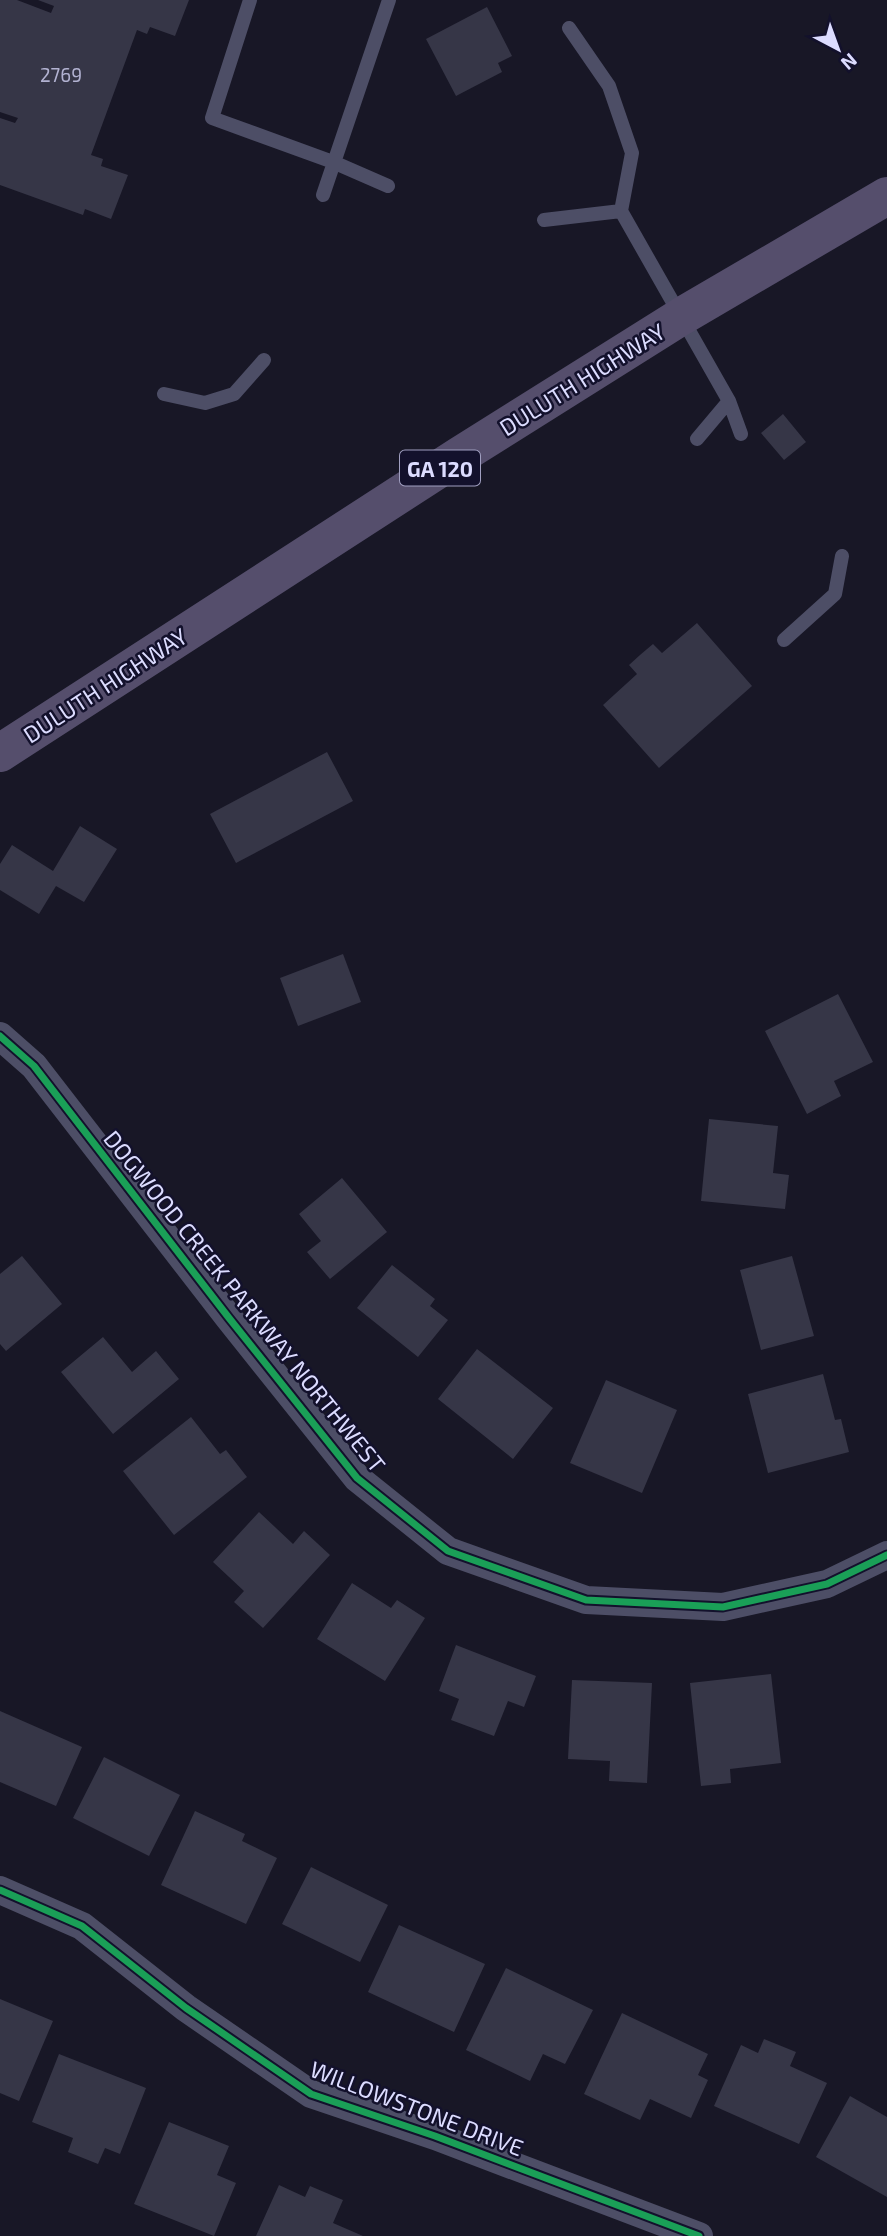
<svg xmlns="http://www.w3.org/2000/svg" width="887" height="2236" viewBox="0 0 887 2236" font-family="'Exo 2',sans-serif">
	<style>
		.building { fill: #363647 }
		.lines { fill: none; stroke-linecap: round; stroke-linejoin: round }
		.lane { stroke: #4d4e66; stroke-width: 14 }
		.street { stroke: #4d4e66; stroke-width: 28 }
		.primary { stroke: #554e6c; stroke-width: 38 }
		.cycleway-casing { stroke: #13112c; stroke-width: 11 }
		.cycleway { stroke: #1a9f57; stroke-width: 7 }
		.labels { text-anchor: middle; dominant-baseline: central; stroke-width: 5; stroke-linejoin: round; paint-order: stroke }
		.number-label { font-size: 19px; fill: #b2b2d1 }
		.shield { fill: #13112c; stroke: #a09fc0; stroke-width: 2 }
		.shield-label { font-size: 21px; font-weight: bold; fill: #dcdcff }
		.street-label { font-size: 23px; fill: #dcdcff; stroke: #13112c }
	</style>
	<rect width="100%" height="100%" fill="#181726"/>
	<path class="building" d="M 0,0 L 17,0 L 51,13 L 54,6 L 38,0 L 189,0 L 175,36 L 150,27 L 147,34 L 137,30 L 91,155 L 103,159 L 101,166 L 128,175 L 111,219 L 85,209 L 83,215 L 0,185 L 0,118 L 15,123 L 18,118 L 0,112 Z
		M 487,7 L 512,56 L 498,63 L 502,72 L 456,96 L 426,39 Z
		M 783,414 L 806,442 L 784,460 L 761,433 Z
		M 697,623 L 752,686 L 659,768 L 603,705 L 637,674 L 629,665 L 640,655 L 653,644 L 662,653 Z
		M 327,752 L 353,801 L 236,863 L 210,814 Z
		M 80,826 L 117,849 L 84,902 L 56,886 L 39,914 L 0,890 L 0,864 L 12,845 L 53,871 Z
		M 343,954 L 361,1002 L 298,1026 L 280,978 Z
		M 838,994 L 873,1062 L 834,1081 L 841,1096 L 807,1114 L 765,1031 Z
		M 709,1119 L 778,1126 L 773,1173 L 789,1175 L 785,1209 L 701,1201 Z
		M 342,1178 L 387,1232 L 330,1279 L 307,1252 L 321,1241 L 299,1214 Z
		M 22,1256 L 62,1304 L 6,1351 L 0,1344 L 0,1274 Z
		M 792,1256 L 814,1336 L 761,1350 L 740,1270 Z
		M 392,1265 L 435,1299 L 430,1306 L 448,1320 L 418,1357 L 357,1308 Z
		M 103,1337 L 132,1372 L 156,1351 L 179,1379 L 113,1434 L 61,1372 Z
		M 477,1349 L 553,1408 L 513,1459 L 438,1399 Z
		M 823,1374 L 835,1420 L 841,1419 L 849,1452 L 768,1473 L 748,1394 Z
		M 606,1380 L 677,1410 L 642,1493 L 570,1463 Z
		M 191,1417 L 220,1454 L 226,1450 L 247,1477 L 174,1535 L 123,1471 Z
		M 259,1512 L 293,1544 L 304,1531 L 330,1555 L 263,1628 L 234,1602 L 244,1591 L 213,1562 Z
		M 352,1583 L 391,1608 L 397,1600 L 425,1618 L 385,1681 L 317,1639 Z
		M 456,1645 L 536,1676 L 524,1707 L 508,1701 L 494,1736 L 451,1720 L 459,1699 L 439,1691 Z
		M 771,1674 L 781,1763 L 730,1769 L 731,1783 L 701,1786 L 690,1683 Z
		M 572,1680 L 652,1683 L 647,1783 L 609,1781 L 610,1761 L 568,1759 Z
		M 0,1711 L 82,1747 L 56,1806 L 0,1782 Z
		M 104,1757 L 180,1795 L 149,1856 L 73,1818 Z
		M 195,1811 L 245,1834 L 242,1841 L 277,1858 L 246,1924 L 161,1885 Z
		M 311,1867 L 388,1905 L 360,1962 L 282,1924 Z
		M 399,1925 L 485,1964 L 454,2032 L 368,1992 Z
		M 506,1968 L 593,2010 L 565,2064 L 543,2054 L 530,2081 L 466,2050 Z
		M 0,1999 L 53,2021 L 19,2101 L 0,2093 Z
		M 622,2013 L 708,2054 L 698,2075 L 708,2080 L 691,2118 L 650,2099 L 640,2120 L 584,2094 Z
		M 764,2039 L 796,2052 L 790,2066 L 827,2083 L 799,2144 L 714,2106 L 741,2045 L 758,2053 Z
		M 59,2054 L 146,2088 L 120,2154 L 105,2148 L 98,2164 L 68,2152 L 73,2138 L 32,2122 Z
		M 850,2096 L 887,2117 L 887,2197 L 816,2157 Z
		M 169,2122 L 229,2146 L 217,2175 L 236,2183 L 214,2236 L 134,2204 Z
		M 279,2185 L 305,2197 L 310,2186 L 343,2200 L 333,2223 L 363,2236 L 256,2236 Z"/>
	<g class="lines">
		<path class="lane" d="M 250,0 L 212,118 L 333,162 L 388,186
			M 569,28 L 609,86 L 632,153 L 621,211 L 729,401 L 741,434
			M 323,195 L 389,0
			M 544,220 L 621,211
			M 164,394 L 205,403 L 234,394 L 264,360
			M 697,439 L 729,401
			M 784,640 L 835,594 L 842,556"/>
		<path class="street" d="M 0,1036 L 34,1066 L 229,1318 L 357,1478 L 448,1551 L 586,1600 L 723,1607 L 827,1584 L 887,1555
			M 0,1890 L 82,1926 L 186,2008 L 311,2094 L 435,2136 L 699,2236"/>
		<path class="primary" d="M 0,753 L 459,456 L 682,316 L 887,196"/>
		<defs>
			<path id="cycleway" d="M 0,1036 L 34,1066 L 229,1318 L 357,1478 L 448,1551 L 586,1600 L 723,1607 L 827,1584 L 887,1555
				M 0,1890 L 82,1926 L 186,2008 L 311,2094 L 435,2136 L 699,2236"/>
		</defs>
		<use href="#cycleway" class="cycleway-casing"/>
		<use href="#cycleway" class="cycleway"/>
	</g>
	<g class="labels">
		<g class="number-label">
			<text x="61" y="74">2769</text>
		</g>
		<rect class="shield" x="400" y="450.5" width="80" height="35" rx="5"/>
		<g class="shield-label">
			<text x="440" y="468">GA 120</text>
		</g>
		<g class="street-label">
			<text transform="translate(582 379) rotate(-32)">DULUTH HIGHWAY</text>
			<text transform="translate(105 685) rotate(-33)">DULUTH HIGHWAY</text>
			<text transform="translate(245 1301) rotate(51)">DOGWOOD CREEK PARKWAY NORTHWEST</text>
			<text transform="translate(417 2108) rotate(21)">WILLOWSTONE DRIVE</text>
		</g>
	</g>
	<g transform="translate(838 49) rotate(139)" stroke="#13112c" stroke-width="5" paint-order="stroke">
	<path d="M0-5L12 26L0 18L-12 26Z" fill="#dcdcff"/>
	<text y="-10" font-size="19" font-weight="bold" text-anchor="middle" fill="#dcdcff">N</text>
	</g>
</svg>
